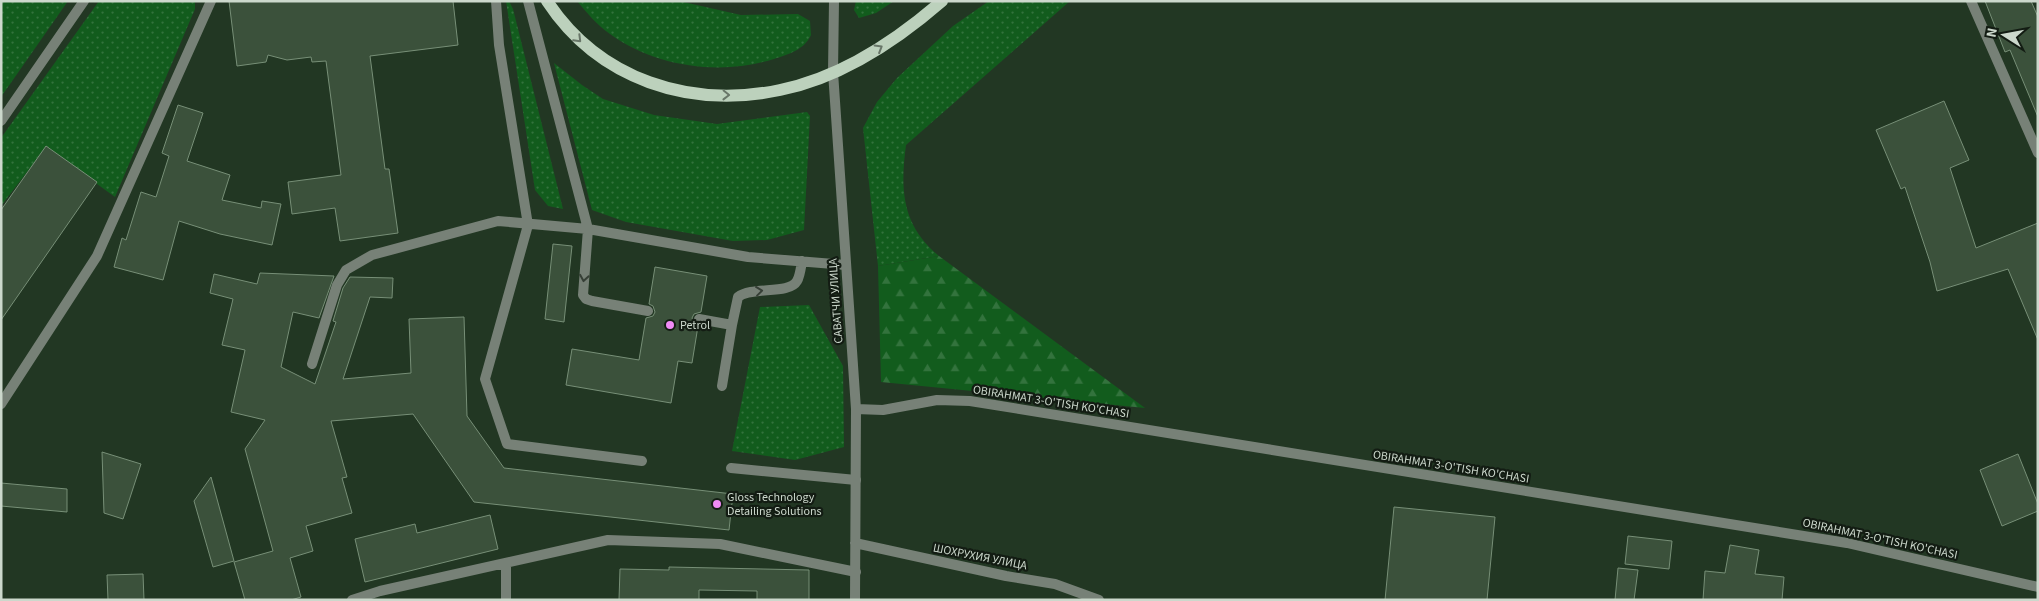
<svg xmlns="http://www.w3.org/2000/svg" width="2039" height="601" viewBox="0 0 2039 601" font-family="'Source Sans 3',sans-serif">
	<style>
		.grass { fill: url(#grass-dots) }
		.forest { fill: url(#forest-firs) }
		.building { fill: #3b513b; stroke: #778f77 }
		.lines { fill: none; stroke-linecap: round; stroke-linejoin: round }
		.lane { stroke: #778177; stroke-width: 10 }
		.street { stroke: #778177; stroke-width: 10 }
		.primary { stroke: #bcd1bc; stroke-width: 12 }
		.oneway { stroke: #687668 }
		.oneway2 { stroke: #363f36 }
		.poi-dot { fill: #f08bf5; stroke: #131c13; stroke-width: 2 }
		.labels { text-anchor: middle; dominant-baseline: central; stroke-width: 4.5; stroke-linejoin: round; paint-order: stroke }
		.street-label { font-size: 12px; fill: #ccd8cc; stroke: #131c13 }
		.poi-label { font-size: 12px; fill: #ccd8cc; stroke: #131c13; text-anchor: start }
	</style>
	<defs>
		<pattern id="grass-dots" width="8" height="8" patternUnits="userSpaceOnUse" patternTransform="scale(1.25)"><rect width="8" height="8" fill="#125c1d"/><path d="M2 2h.1M6 6h.1" fill="none" stroke="#33733d" stroke-width="1.8" stroke-linecap="round"/></pattern>
		<pattern id="forest-firs" width="22" height="20" patternUnits="userSpaceOnUse" patternTransform="scale(1.25)"><rect width="22" height="20" fill="#125c1d"/><path d="M5 1l3.5 6h-7zM16 11l3.5 6h-7z" fill="#33733d"/></pattern>
	</defs>
	<rect width="100%" height="100%" fill="#223723"/>
	<path class="grass" d="M 1,1 L 68,1 L 1,97 Z
		M 99,1 L 195,1 L 195,9 L 115,197 L 46,147 L 1,206 L 1,138 Z
		M 506,1 L 509,1 L 513,9 L 563,209 L 548,206 L 535,190 Z
		M 577,1 L 679,1 L 741,15 L 798,14 L 810,21 L 811,35 C 804,50 789,54 774,59 C 721,76 655,67 610,34 C 597,25 587,13 577,1 Z
		M 856,1 L 894,1 L 876,13 L 859,18 L 854,10 Z
		M 989,1 L 1070,1 L 906,145 C 900,191 902,225 939,256 L 878,266 L 863,128 L 877,102 L 897,78 L 953,26 Z
		M 554,63 L 582,85 L 603,99 L 654,115 L 717,124 L 807,112 L 810,116 L 804,230 L 767,240 L 733,241 L 626,222 L 592,210 Z
		M 809,305 L 843,366 L 844,447 L 795,460 L 732,451 L 760,307 Z"/>
	<path class="forest" d="M 939,256 L 1145,408 L 881,382 L 878,266 Z"/>
	<path class="building" d="M 229,1 L 453,1 L 458,45 L 370,56 L 385,169 L 389,169 L 398,233 L 340,241 L 335,208 L 292,214 L 288,182 L 341,175 L 326,61 L 312,62 L 311,57 L 287,60 L 268,55 L 266,62 L 237,66 Z
		M 1985,1 L 2031,1 L 2038,17 L 2038,117 L 2010,50 L 2005,52 Z
		M 1944,101 L 1969,160 L 1950,168 L 1976,248 L 2038,223 L 2038,340 L 2008,269 L 1937,291 L 1930,262 L 1905,187 L 1901,189 L 1876,130 Z
		M 178,105 L 203,113 L 187,161 L 230,175 L 222,200 L 261,208 L 262,201 L 281,204 L 272,245 L 220,234 L 179,221 L 163,280 L 114,267 L 122,238 L 126,240 L 141,192 L 156,197 L 169,156 L 162,153 Z
		M 46,146 L 97,182 L 1,320 L 1,210 Z
		M 553,244 L 572,246 L 564,322 L 545,319 Z
		M 655,267 L 707,276 L 701,312 L 694,314 L 692,318 L 694,324 L 698,326 L 692,363 L 678,361 L 671,403 L 566,385 L 572,349 L 639,360 L 646,318 L 653,316 L 655,312 L 653,306 L 649,304 Z
		M 260,273 L 334,276 L 319,318 L 293,312 L 281,367 L 315,384 L 336,322 L 333,321 L 343,288 L 350,277 L 393,278 L 392,298 L 370,297 L 343,379 L 411,373 L 409,319 L 464,317 L 467,416 L 504,468 L 733,494 L 729,530 L 474,502 L 413,414 L 331,421 L 347,477 L 342,478 L 352,513 L 306,526 L 313,551 L 290,558 L 301,597 L 291,600 L 245,600 L 234,562 L 273,551 L 245,449 L 265,420 L 231,412 L 245,350 L 222,345 L 233,299 L 210,293 L 214,274 L 257,284 Z
		M 102,452 L 141,464 L 123,519 L 104,513 Z
		M 2018,454 L 2038,504 L 2038,511 L 2002,526 L 1980,470 Z
		M 211,477 L 234,561 L 213,567 L 194,501 Z
		M 1,483 L 67,489 L 67,512 L 1,506 Z
		M 1394,507 L 1495,517 L 1487,600 L 1385,600 Z
		M 490,515 L 498,549 L 365,582 L 355,539 L 415,524 L 417,533 Z
		M 1628,536 L 1672,541 L 1669,569 L 1625,564 Z
		M 1730,545 L 1759,550 L 1755,574 L 1784,577 L 1782,600 L 1703,600 L 1705,571 L 1725,573 Z
		M 669,567 L 809,570 L 809,600 L 757,600 L 757,591 L 699,590 L 699,600 L 619,600 L 620,569 L 669,570 Z
		M 1618,568 L 1638,570 L 1634,600 L 1615,600 Z
		M 143,574 L 144,600 L 108,600 L 107,575 Z"/>
	<g class="lines">
		<path class="lane" d="M 496,1 L 499,45 L 528,225 L 485,379 L 507,444 L 642,461
			M 528,1 L 588,229 L 583,295 L 586,299 L 592,301 L 648,311
			M 1,121 L 84,1
			M 699,319 L 732,325 L 738,297 C 752,286 789,295 797,281 C 800,276 801,267 802,261
			M 312,364 L 337,285 L 346,270 L 372,255 L 498,221 L 588,229 L 748,257 L 846,265
			M 722,386 L 732,325
			M 1,404 L 97,256 L 211,1
			M 731,468 L 856,480
			M 506,563 L 506,600
			M 352,600 L 380,591 L 608,540 L 720,544 L 856,572"/>
		<path class="street" d="M 834,1 L 833,72 L 856,409 L 855,600
			M 1971,1 L 2038,153
			M 856,409 L 883,410 L 937,400 L 970,401 L 1847,543 L 2038,587
			M 855,543 L 1006,576 L 1055,584 L 1099,600"/>
		<path class="primary" d="M 547,1 C 599,80 690,109 780,90 C 840,78 896,41 942,1"/>
	</g>
	<defs><path id="oneway-chevron" d="M-2-3.5L2.5 0L-2 3.5" fill="none" stroke-width="1.6" stroke-linecap="round" stroke-linejoin="round" transform="scale(1.25)"/></defs>
	<g class="oneway">
		<use href="#oneway-chevron" transform="translate(578 39) rotate(45)"/>
		<use href="#oneway-chevron" transform="translate(879 48) rotate(-31)"/>
		<use href="#oneway-chevron" transform="translate(726 95) rotate(1)"/>
	</g>
	<g class="oneway2">
		<use href="#oneway-chevron" transform="translate(584 278) rotate(99)"/>
		<use href="#oneway-chevron" transform="translate(759 291) rotate(-7)"/>
	</g>
	<g class="poi-dot">
		<circle cx="670" cy="325" r="5"/>
		<circle cx="717" cy="504" r="5"/>
	</g>
	<g class="labels">
		<g class="street-label">
			<text transform="translate(836 301) rotate(-94)">САВАТЧИ УЛИЦА</text>
			<text transform="translate(1051 402) rotate(9)">OBIRAHMAT 3-O'TISH KO'CHASI</text>
			<text transform="translate(1451 467) rotate(9)">OBIRAHMAT 3-O'TISH KO'CHASI</text>
			<text transform="translate(1880 539) rotate(12)">OBIRAHMAT 3-O'TISH KO'CHASI</text>
			<text transform="translate(980 557) rotate(11)">ШОХРУХИЯ УЛИЦА</text>
		</g>
		<g class="poi-label">
			<text x="680" y="325">Petrol</text>
			<text x="727" y="497">Gloss Technology<tspan x="727" dy="14">Detailing Solutions</tspan></text>
		</g>
	</g>
	<rect width="2039" height="601" fill="none" stroke="#ccd8cc" stroke-width="5"/>
	<g transform="translate(2004 35) rotate(281)" stroke="#131c13" stroke-width="4" paint-order="stroke">
	<path d="M0-4L9 19L0 12L-9 19Z" fill="#ccd8cc"/>
	<text y="-8" font-size="14" font-weight="bold" text-anchor="middle" fill="#ccd8cc">N</text>
	</g>
</svg>
